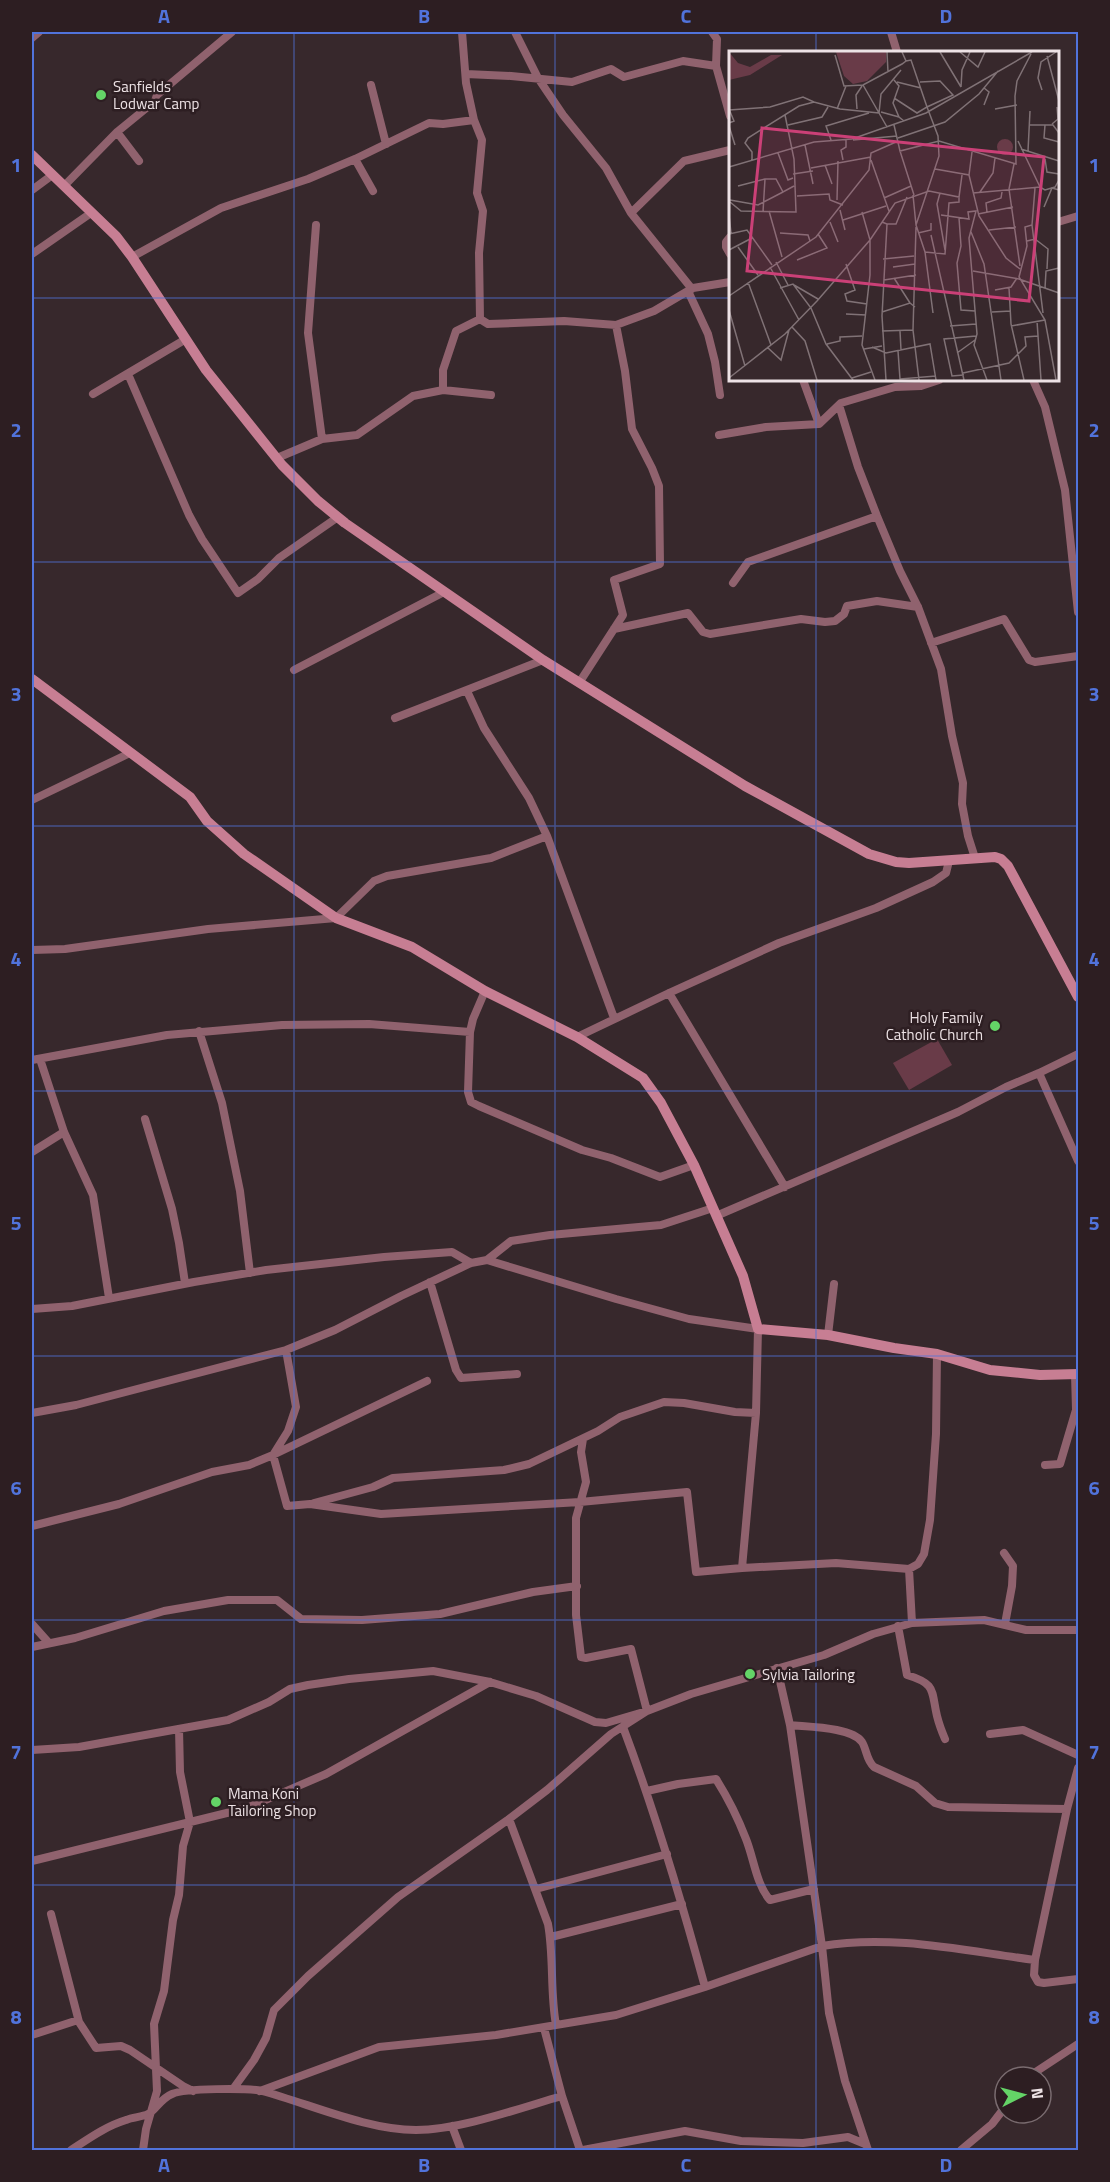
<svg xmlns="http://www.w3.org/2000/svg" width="1110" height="2182" viewBox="0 0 1110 2182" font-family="'Titillium Web',sans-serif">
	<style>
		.green { fill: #693b48 }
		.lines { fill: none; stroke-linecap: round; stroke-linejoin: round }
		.street { stroke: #90626e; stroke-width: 8 }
		.secondary { stroke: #c77e93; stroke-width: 10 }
		.grid { fill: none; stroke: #5173db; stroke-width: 1.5; stroke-opacity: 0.55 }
		.poi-dot { fill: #64d467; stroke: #2d1e22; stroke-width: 2 }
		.labels { text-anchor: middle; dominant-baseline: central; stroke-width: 5; stroke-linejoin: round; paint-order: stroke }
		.poi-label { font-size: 15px; fill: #ede2e5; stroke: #2d1e22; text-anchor: start }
		.inset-road { fill: none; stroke: #807276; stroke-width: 1.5 }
		.view { fill: #cb4077; fill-opacity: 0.15; stroke: #cb4077; stroke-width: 3 }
		.inset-edge { fill: none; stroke: #ede2e5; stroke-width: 3 }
		.neatline { fill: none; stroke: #5173db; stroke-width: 2 }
		.grid-label { font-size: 20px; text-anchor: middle; font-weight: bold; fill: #5173db }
	</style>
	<rect width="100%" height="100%" fill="#37282c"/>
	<path class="green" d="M 937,1039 L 952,1065 L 909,1090 L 893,1063 Z"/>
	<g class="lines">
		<path class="street" d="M 462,32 L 466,83 L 474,120 L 482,140 L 477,193 L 483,211 L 479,253 L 480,319 L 488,324 L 564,321 L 616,325 L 654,311 L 693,288 L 730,282
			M 515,32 L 538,78 L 563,115 L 606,168 L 631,213
			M 712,32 L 717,39 L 716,66
			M 891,32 L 897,52
			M 32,38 L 39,32
			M 466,74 L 511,76 L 572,82 L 611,69 L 624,77 L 683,61 L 716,66 L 730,116
			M 371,85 L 386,144
			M 117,132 L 139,161
			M 355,159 L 373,191
			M 64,186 L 117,132 L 155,101 L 157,95 L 232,32
			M 32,190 L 51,176
			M 1058,222 L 1078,216
			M 730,237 L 726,242 L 726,247 L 730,254
			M 32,254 L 91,213
			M 132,257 L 221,208 L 308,179 L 355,159 L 429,123 L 443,124 L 474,120
			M 692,289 L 631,213 L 684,161 L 730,150
			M 688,291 L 708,334 L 715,362 L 720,395
			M 480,319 L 456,331 L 443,370 L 443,390 L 491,395
			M 128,374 L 189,515 L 202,539 L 238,593 L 258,579 L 279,558 L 338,517
			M 803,380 L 819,424
			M 1033,380 L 1045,407 L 1065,490 L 1078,612
			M 93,394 L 186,339
			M 839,405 L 858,467 L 877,516 L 900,571 L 918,607 L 941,669 L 952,736 L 963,783 L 962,804 L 968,836 L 975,858
			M 719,435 L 766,427 L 819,424 L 841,403 L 895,387 L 921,386 L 939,380
			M 322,439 L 357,435 L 413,396 L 443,390
			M 277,458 L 322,439 L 308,333 L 316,225
			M 733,583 L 748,562 L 877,516
			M 614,629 L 688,613 L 703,632 L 710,634 L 801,619 L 825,622 L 835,621 L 844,614 L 847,606 L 877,601 L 918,607
			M 931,643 L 1004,619 L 1029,660 L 1035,662 L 1078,656
			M 294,670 L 444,592
			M 579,683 L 623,615 L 614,580 L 660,564 L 659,486 L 652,468 L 632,429 L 625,371 L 616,325
			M 467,691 L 484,728 L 529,798 L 547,836 L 614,1018
			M 395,718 L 543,660
			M 32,800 L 130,753
			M 32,950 L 65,949 L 208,929 L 336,918 L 374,881 L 387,876 L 491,858 L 547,836
			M 669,993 L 785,1187
			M 199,1031 L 222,1103 L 240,1191 L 250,1273
			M 470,1032 L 468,1092 L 471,1102 L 479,1106 L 582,1150 L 611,1158 L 660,1177 L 694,1165
			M 577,1037 L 669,993 L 779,943 L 876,908 L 933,882 L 946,873 L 949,861
			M 1078,1054 L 1039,1073 L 1078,1161
			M 40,1059 L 64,1132 L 93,1195 L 109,1298
			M 32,1060 L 167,1035 L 282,1025 L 369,1024 L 470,1032 L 473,1019 L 485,991
			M 145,1119 L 172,1209 L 179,1243 L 185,1283
			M 32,1152 L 64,1132
			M 716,1216 L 958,1112 L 1006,1087 L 1039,1073
			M 487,1260 L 511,1241 L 550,1235 L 661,1225 L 713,1208
			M 430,1282 L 456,1370 L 461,1378 L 517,1374
			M 32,1309 L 72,1306 L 194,1282 L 266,1270 L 384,1257 L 452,1252 L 471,1263
			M 828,1335 L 834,1284
			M 286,1350 L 296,1407 L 288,1431 L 273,1455 L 287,1506 L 310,1504 L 381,1514 L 580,1502 L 687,1492 L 696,1572 L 742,1568
			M 32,1413 L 76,1405 L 286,1350 L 335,1330 L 401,1296 L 471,1263 L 487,1260 L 616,1299 L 689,1319 L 758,1329 L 756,1413 L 742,1568 L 836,1563 L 909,1569
			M 1045,1465 L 1060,1464 L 1076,1410 L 1075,1374
			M 314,1503 L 373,1487 L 393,1478 L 504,1470 L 529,1464 L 598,1431 L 620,1417 L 664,1402 L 684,1403 L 735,1412 L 756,1413
			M 32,1526 L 119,1504 L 212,1472 L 249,1465 L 273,1455 L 427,1381
			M 1004,1553 L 1013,1566 L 1012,1586 L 1005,1624
			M 912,1623 L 984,1620 L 1026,1630 L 1078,1630
			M 32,1624 L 48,1642
			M 898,1626 L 907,1675 C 937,1684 931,1691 937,1716 C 939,1724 942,1732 945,1739
			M 32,1647 L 75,1638 L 164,1611 L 228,1600 L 277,1600 L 301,1619 L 362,1620 L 440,1614 L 533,1592 L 577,1586
			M 777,1668 L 790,1725 L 822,1946 L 829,2013 L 845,2081 L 868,2150
			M 790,1725 C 807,1727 852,1727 862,1742 C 867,1750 866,1760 874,1767 L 916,1786 L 935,1803 L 948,1807 L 1067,1809
			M 623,1727 C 655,1812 681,1899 705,1987
			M 990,1734 L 1023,1730 L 1078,1755
			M 32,1750 L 79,1747 L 228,1720 L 269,1702 L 290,1689 L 308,1685 L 349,1679 L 433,1671 L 490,1682 L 536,1696 L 595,1722 L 606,1723 L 647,1711 L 631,1649 L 586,1658 L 581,1657 L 576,1615 L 576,1518 L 586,1482 L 581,1452 L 583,1439
			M 1078,1768 L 1067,1809 L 1035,1960 L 1034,1975 L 1038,1982 L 1044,1983 L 1078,1979
			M 647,1791 L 678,1784 L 716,1779 C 728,1798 738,1818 746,1839 C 754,1859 756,1884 770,1900 L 814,1889
			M 509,1819 L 548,1924 C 554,1957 550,1992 556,2025
			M 32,1861 L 247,1808 L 326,1774 L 490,1682
			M 536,1889 L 667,1854
			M 51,1914 L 79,2022 L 96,2048 L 121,2046 L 130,2050 L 183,2086 L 193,2091
			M 551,1937 L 682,1904
			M 544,2028 L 562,2096
			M 32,2035 L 78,2020
			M 1028,2077 L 1078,2044
			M 233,2089 L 254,2060 L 266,2038 L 274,2010 L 308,1976 L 398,1897 L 509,1819 L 547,1790 L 611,1734 L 647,1711 L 691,1694 L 824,1655 L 873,1634 L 912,1623 L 909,1569 L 918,1564 L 924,1554 L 930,1520 L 936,1434 L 937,1354
			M 260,2091 L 379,2047 L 496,2035 L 616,2015 L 705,1987 L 822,1946 C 892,1934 965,1951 1035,1960
			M 452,2126 L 461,2150
			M 71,2150 C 88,2139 106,2126 126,2120 C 133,2117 142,2117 148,2114 C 156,2110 160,2099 172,2094 C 185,2088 248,2088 262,2091 C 310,2104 367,2130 416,2130 C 460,2130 520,2108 562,2096 L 580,2150
			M 143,2150 L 146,2129 L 157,2091 L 154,2024 L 164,1991 L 173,1920 L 179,1895 L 183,1846 L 190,1822 L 180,1772 L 179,1729
			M 583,2150 L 685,2131 L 741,2141 L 803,2143 L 848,2137 L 865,2144
			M 961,2150 L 992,2124 L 1005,2107"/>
		<path class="secondary" d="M 32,155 L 116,236 L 132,257 L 206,370 L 282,465 L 318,501 L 345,523 L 543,660 L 745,786 L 869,854 L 896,862 L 909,863 L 995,857 L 1001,859 L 1008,866 L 1078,997
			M 32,679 L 190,797 L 207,821 L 244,854 L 336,918 L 412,947 L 485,991 L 577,1037 L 643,1078 L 661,1103 L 694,1165 L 743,1276 L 758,1329 L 828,1335 L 894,1348 L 937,1354 L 990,1370 L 1040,1375 L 1078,1374"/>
	</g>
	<path class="grid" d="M 294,32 L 294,2150M 555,32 L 555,2150M 816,32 L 816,52M 32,298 L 730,298M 1058,298 L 1078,298M 816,380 L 816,2150M 32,562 L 1078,562M 32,826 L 1078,826M 32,1091 L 1078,1091M 32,1356 L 1078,1356M 32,1620 L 1078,1620M 32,1885 L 1078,1885"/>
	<g class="poi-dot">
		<circle cx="101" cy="95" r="6"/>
		<circle cx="995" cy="1026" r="6"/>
		<circle cx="750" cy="1674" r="6"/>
		<circle cx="216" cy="1802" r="6"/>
	</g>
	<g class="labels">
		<g class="poi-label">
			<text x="113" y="86">Sanfields<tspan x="113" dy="17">Lodwar Camp</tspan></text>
			<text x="983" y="1017" text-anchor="end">Holy Family<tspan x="983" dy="17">Catholic Church</tspan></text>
			<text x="762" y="1674">Sylvia Tailoring</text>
			<text x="228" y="1793">Mama Koni<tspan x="228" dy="17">Tailoring Shop</tspan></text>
		</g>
	</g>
	<g transform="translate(729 51)">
		<rect width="330" height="330" fill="#37282c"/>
		<path d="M 0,1 L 9,12 L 21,16 L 42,4 L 53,4 L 21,24 L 0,29 ZM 107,1 L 157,1 L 157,11 L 138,30 L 124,33 L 115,25 ZM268 96a8 8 0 1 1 16 0a8 8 0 1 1-16 0Z" fill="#693b48"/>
		<path class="inset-road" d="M 158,1 L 159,21M 211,1 L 232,36M 231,1 L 249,16 L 256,1M 106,4 L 115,35 L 134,34 L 173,13 L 177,10 L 173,1M 318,5 L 330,50M 165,29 L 170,35 L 164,52 L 170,66 L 175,70M 168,31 L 192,37M 191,31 L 211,30 L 224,44 L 198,56 L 209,85 L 210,105 L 187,174 L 196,201 L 204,262M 134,34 L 158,76M 232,36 L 233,19 L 241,1M 313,39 L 309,27 L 312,11 L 327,1M 165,47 L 188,62 L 198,56 L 182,9 L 177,10M 255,54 L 260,41 L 255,37M 108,58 L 117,35M 128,58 L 127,44 L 133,35M 266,58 L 288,54M 0,59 L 41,56 L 74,46 L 85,51M 152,61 L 170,66M 150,62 L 152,43 L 172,19M 0,72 L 5,70 L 0,58M 323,73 L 329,68 L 328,56M 59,74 L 93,66 L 99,56M 165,74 L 171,100 L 210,90 L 287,113 L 286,45 L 288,30 L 302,3M 300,74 L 324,74 L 330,82M 316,74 L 315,87 L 330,91M 0,75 L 6,94M 169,87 L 216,71 L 250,43 L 269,20M 102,89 L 97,75 L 140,62M 124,89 L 168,85M 289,90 L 311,136M 76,94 L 84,133M 292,98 L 330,110M 171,100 L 185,144M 299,100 L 301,60M 49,102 L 59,129 L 64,127M 316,108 L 318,121 L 330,123M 23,109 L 23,101 L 16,92 L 19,87 L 70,55 L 85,51 L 111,58 L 150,62M 114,109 L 112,99 L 117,96 L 117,89M 142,109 L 160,160M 285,113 L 280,138 L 291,215M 96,114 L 103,133M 0,116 L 85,91 L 123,88 L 197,62 L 303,1M 82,117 L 142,106M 206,118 L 240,124 L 250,165 L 277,207 L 291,218M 64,123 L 84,120M 240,124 L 243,101M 9,135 L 36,128M 306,137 L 303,174 L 296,176 L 298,195 L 290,226 L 316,269 L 327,329M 251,141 L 264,122 L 266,107M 211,142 L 208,153 L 216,199M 244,142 L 311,136 L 316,139 L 326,136 L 330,129M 184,144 L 187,174M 68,145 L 100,143 L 101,149 L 114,154M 155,147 L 182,135M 1,149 L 29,154 L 54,141M 108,149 L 109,110M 1,151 L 12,160 L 67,161 L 65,108 L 56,64M 315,156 L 323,137 L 330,139M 111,159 L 116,179M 40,160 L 53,206M 34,161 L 36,128 L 47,128 L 54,141 L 65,135M 133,161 L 141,189 L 141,224 L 133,294 L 146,329M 258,161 L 257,152 L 272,147 L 273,141M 249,163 L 284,156M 0,164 L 2,182M 212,164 L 240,168 L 239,161 L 247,160 L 240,187 L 248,283 L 245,294 L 258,329M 230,167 L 232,195 L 228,212 L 232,259 L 246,260M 114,169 L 157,155M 101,171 L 109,191M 153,171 L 158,173 L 153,265 L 157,329M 158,173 L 167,173 L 178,146M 303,174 L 314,262M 187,176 L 184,279 L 190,329M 260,179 L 287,176M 242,181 L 255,213 L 272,329M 51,182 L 79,184 L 81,190M 189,182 L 202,179 L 202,172M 0,183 L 18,179 L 43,214M 202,184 L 235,329M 298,190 L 306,188 L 319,198 L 318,218M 9,196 L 29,224M 0,199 L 23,187M 196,201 L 216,203 L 220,152 L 230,151 L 230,146M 154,208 L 185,205M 68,209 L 98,197 L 89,183M 47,211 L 59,234M 117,213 L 126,239 L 116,243 L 118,250 L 138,253M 41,216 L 70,269M 164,216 L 186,213M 244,220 L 290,228 L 330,242M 165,227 L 181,252M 155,229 L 187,224M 19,231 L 42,294M 65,234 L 89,248M 51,237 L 64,233 L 82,257 L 97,293 L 124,329M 280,237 L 282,273 L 295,329M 316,237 L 317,220 L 330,217M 266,239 L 282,236 L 288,227M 0,245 L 87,186 L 140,119 L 142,102 L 167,91M 0,259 L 16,315M 153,261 L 181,252 L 186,256M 263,261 L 282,260M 117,263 L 137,264M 308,270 L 312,329M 221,275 L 247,273M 282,275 L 316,269M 63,276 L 76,290 L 88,329M 153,280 L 184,279M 171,280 L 172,299M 98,293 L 111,290 L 111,286 L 133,285M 38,296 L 52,309 L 60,279M 143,296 L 157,302 L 201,293 L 207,329M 135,298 L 153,295M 169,300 L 171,328 L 207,325M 228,302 L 246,289M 234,322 L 280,312 L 297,295 L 296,286 L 309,285M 235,324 L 223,325 L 215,288 L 247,285M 0,327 L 56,283 L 88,250 L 141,189 L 166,152 L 200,140 L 230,146 L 233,124M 123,327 L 142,321"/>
		<path class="view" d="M 33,77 L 315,106 L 300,250 L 18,220 Z"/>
		<rect width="330" height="330" class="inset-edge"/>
	</g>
	<rect width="1110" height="2182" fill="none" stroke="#2d1e22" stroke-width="66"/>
	<g transform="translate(1023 2095) rotate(84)"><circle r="28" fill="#2d1e22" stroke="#7a6c70" stroke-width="1.5"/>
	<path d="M0-4.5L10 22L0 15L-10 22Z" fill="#64d467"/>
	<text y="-9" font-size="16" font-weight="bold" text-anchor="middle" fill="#ede2e5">N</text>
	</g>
	<rect x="33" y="33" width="1044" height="2116" class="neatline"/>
	<g class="grid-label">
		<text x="164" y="23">A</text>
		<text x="424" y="23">B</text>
		<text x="686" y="23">C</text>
		<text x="946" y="23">D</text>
		<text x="16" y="172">1</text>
		<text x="1094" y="172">1</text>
		<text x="16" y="437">2</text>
		<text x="1094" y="437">2</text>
		<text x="16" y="701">3</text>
		<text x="1094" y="701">3</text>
		<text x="16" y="966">4</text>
		<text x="1094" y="966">4</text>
		<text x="16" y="1230">5</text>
		<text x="1094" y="1230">5</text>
		<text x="16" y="1495">6</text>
		<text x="1094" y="1495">6</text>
		<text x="16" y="1759">7</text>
		<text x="1094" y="1759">7</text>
		<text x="16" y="2024">8</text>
		<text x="1094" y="2024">8</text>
		<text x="164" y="2172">A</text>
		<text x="424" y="2172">B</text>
		<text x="686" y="2172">C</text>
		<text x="946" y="2172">D</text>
	</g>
</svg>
